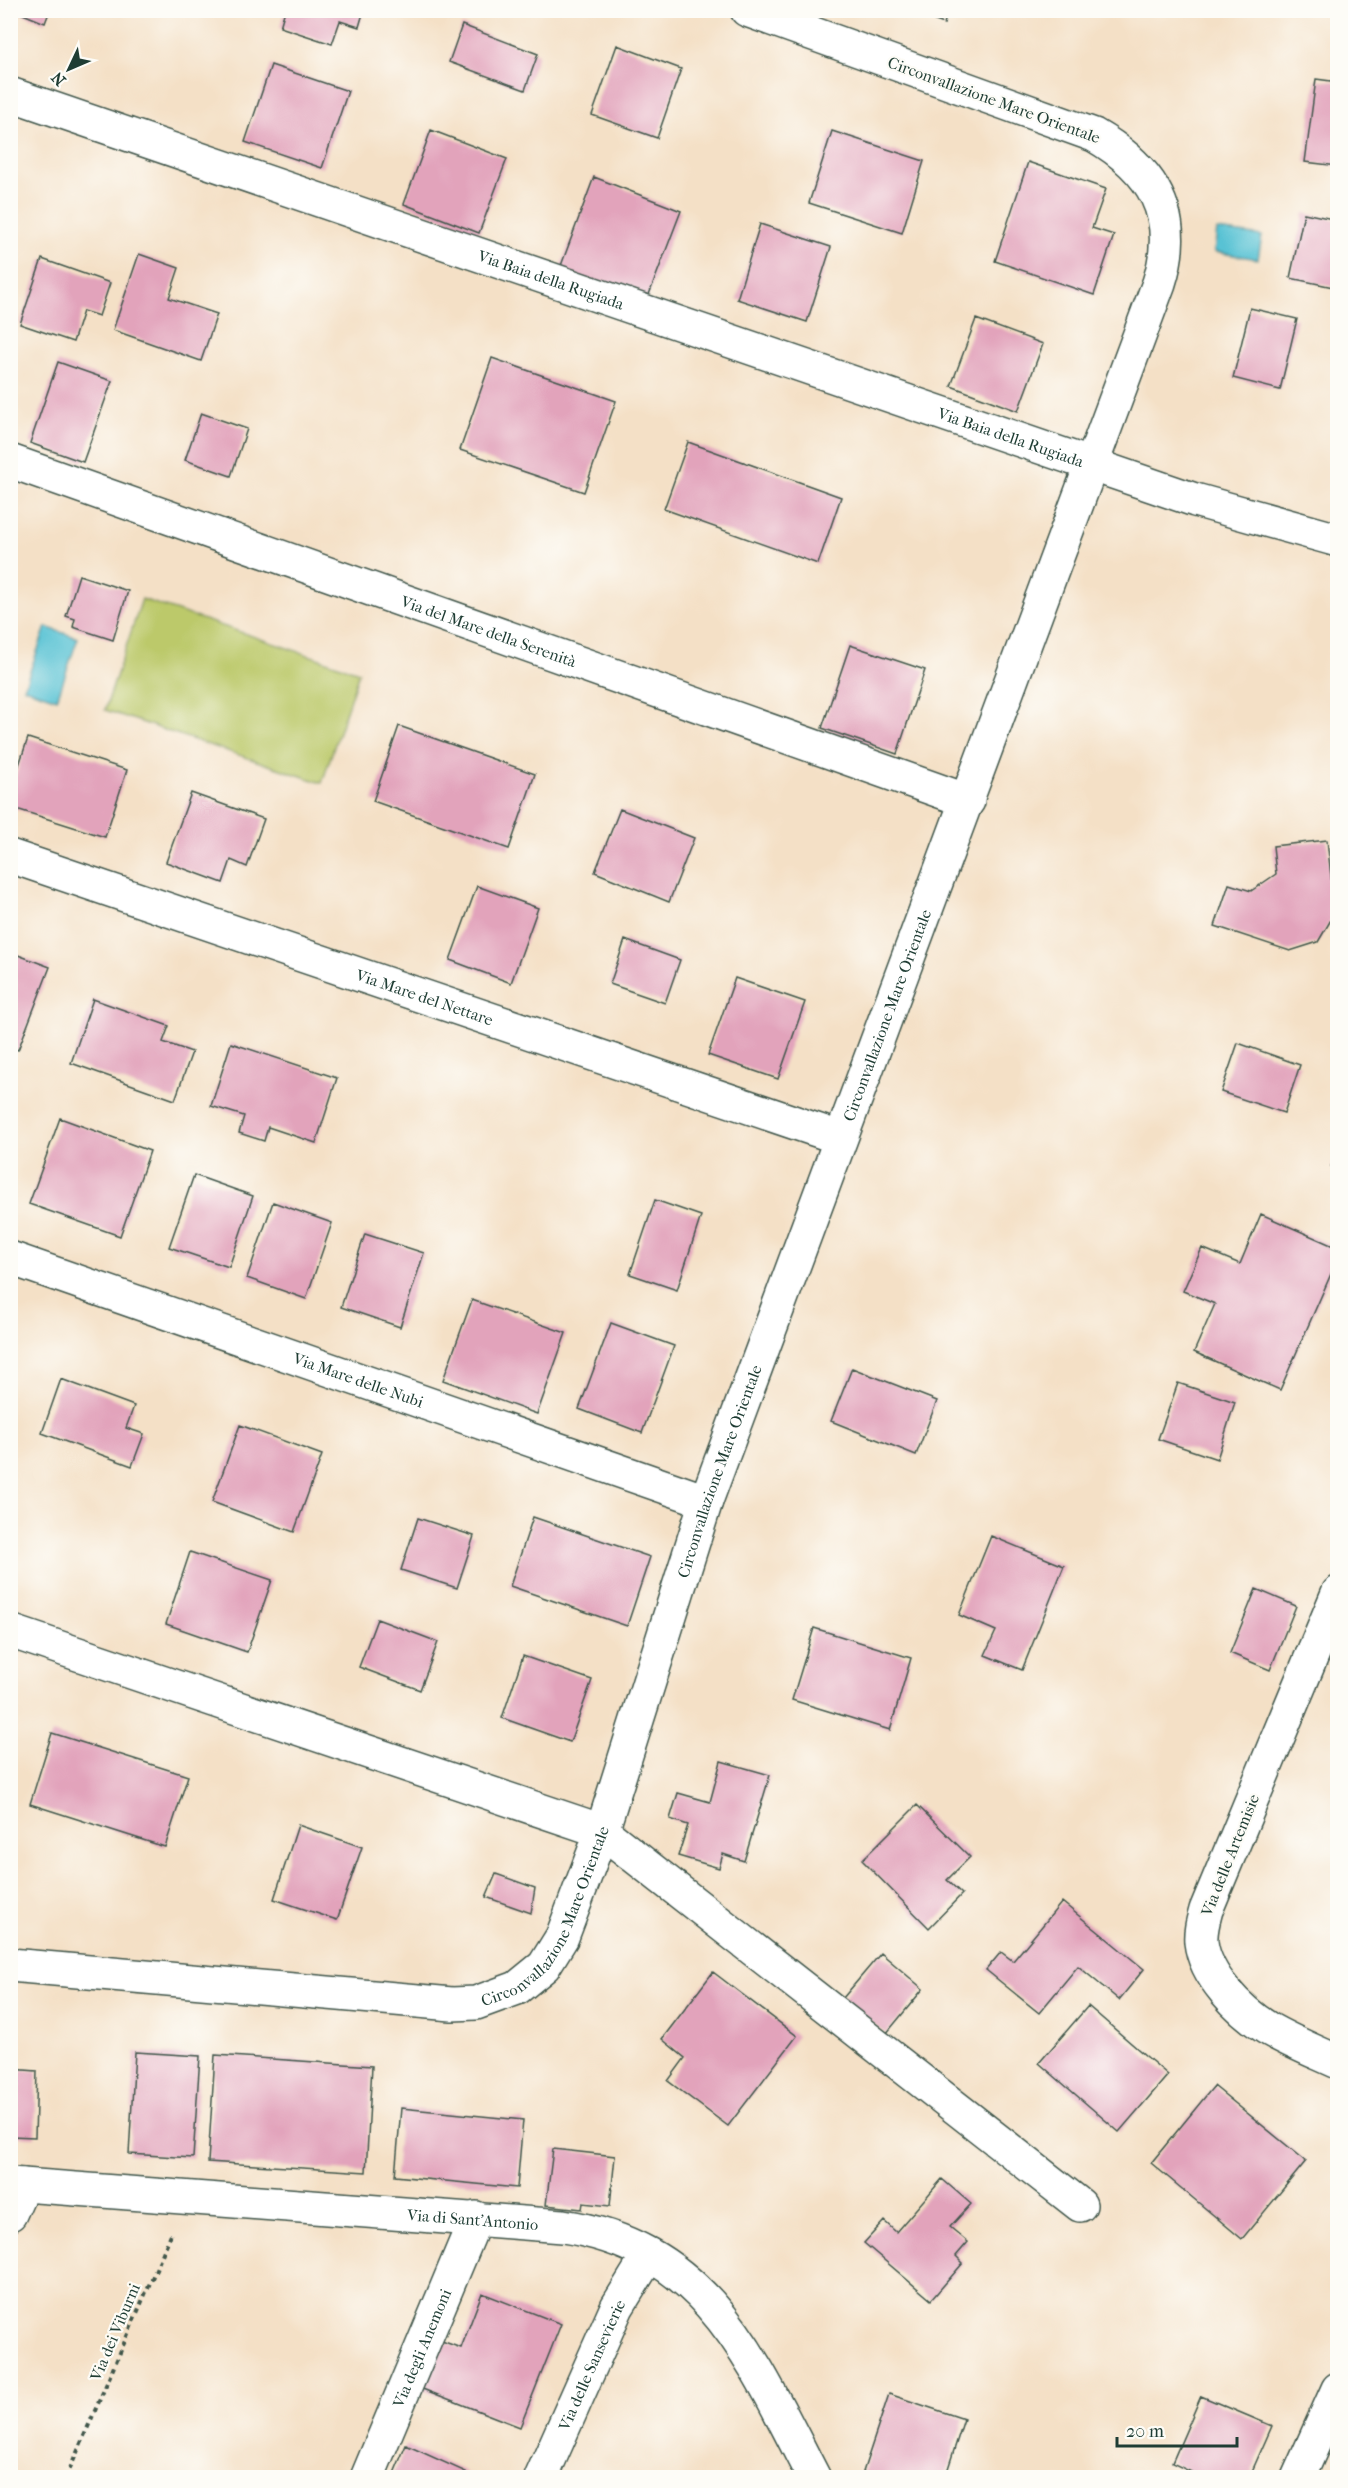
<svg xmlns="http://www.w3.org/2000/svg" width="1348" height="2488" viewBox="0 0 1348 2488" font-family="'IM FELL French Canon',serif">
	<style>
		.green { fill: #bcc96a; stroke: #6e834f; stroke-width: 1.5 }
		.water { fill: #58c2d4; stroke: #3c8084; stroke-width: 1.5 }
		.building { fill: #e2a3bb }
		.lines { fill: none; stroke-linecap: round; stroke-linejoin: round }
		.street-casing { stroke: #3f554a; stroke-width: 36 }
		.path { stroke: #3f554a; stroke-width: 4; stroke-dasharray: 4.5 4.5; stroke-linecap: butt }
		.street { stroke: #fff; stroke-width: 33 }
		.labels { text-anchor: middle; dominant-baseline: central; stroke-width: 4.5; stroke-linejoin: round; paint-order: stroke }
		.street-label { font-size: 16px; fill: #1f3d34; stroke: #fdfcf7 }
	</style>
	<rect width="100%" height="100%" fill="#fdfcf7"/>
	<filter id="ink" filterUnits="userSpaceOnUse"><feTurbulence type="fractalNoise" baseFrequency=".0167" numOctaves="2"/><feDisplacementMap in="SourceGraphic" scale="12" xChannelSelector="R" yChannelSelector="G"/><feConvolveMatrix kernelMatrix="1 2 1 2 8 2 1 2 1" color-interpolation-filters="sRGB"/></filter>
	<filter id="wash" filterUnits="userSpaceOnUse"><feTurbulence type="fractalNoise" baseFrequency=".008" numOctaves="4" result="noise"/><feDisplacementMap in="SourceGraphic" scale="24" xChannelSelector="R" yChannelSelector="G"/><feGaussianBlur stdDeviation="1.35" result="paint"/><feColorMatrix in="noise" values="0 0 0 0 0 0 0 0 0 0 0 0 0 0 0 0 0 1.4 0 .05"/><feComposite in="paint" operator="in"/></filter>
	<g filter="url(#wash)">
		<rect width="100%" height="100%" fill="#f4e0c6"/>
		<path class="green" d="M 142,599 L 359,672 L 322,783 L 105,710 Z"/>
		<path class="water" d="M 1217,230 L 1262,236 L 1258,259 L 1214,252 Z
			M 46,627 L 78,638 L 57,699 L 24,688 Z"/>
		<g id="blocks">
			<path class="building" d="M 13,10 L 50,10 L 45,23 Z
				M 285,10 L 364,10 L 359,27 L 340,21 L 332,44 L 280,27 Z
				M 904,10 L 948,10 L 944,24 Z
				M 462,25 L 538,54 L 525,90 L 449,62 Z
				M 617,45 L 681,69 L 657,138 L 592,115 Z
				M 271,65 L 348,91 L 322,168 L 245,142 Z
				M 1316,79 L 1338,82 L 1338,166 L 1305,162 Z
				M 431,130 L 507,159 L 479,233 L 404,204 Z
				M 832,131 L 924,161 L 902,233 L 809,203 Z
				M 1028,162 L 1106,189 L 1092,228 L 1114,235 L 1094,295 L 995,261 Z
				M 594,177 L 681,211 L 645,305 L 559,271 Z
				M 1304,213 L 1338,220 L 1338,288 L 1290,278 Z
				M 760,224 L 831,247 L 807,322 L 737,299 Z
				M 139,254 L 179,268 L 169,298 L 217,314 L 201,361 L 113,330 Z
				M 42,259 L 110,283 L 99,316 L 83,311 L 73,342 L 20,324 Z
				M 1250,308 L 1297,319 L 1280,390 L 1233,378 Z
				M 976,319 L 1043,344 L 1018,411 L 951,386 Z
				M 492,358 L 616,401 L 584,492 L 460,450 Z
				M 58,362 L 112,381 L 83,462 L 30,443 Z
				M 201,413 L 247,429 L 231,476 L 185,460 Z
				M 688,442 L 841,497 L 818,564 L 664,509 Z
				M 79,575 L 128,591 L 113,640 L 73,627 L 75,619 L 66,616 Z
				M 850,645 L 925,670 L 897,754 L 822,728 Z
				M 399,726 L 535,774 L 509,849 L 373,801 Z
				M 28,738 L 127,770 L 105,837 L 10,807 L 10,792 Z
				M 191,793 L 264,819 L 247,867 L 231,860 L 223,883 L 166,862 Z
				M 620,809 L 694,838 L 669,902 L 595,872 Z
				M 1327,840 L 1335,913 L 1318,942 L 1290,951 L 1215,926 L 1229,884 L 1251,891 L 1276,874 L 1273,846 Z
				M 477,886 L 538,908 L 511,983 L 450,960 Z
				M 625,940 L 680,960 L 665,1003 L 610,984 Z
				M 10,952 L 50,967 L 18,1050 L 10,1047 Z
				M 735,978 L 805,1002 L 778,1079 L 708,1055 Z
				M 93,999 L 169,1026 L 163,1042 L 192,1052 L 175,1100 L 71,1063 Z
				M 231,1043 L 337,1078 L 316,1143 L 268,1127 L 264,1141 L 239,1133 L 244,1116 L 211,1106 Z
				M 1238,1043 L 1300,1065 L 1284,1113 L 1221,1092 Z
				M 60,1118 L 150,1151 L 120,1236 L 29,1204 Z
				M 1338,1152 L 1338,1169 L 1331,1166 Z
				M 194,1175 L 253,1196 L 229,1267 L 169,1247 Z
				M 655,1200 L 701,1216 L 677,1290 L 630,1274 Z
				M 273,1202 L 332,1223 L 306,1299 L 247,1278 Z
				M 1261,1214 L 1338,1248 L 1338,1258 L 1280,1390 L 1194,1352 L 1215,1304 L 1183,1291 L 1202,1248 L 1240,1264 Z
				M 365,1234 L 424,1253 L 400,1327 L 341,1307 Z
				M 472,1300 L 566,1333 L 537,1414 L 443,1380 Z
				M 611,1323 L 674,1346 L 642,1433 L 579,1409 Z
				M 852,1368 L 937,1401 L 916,1455 L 831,1421 Z
				M 61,1379 L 134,1406 L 126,1428 L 144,1434 L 132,1466 L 42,1433 Z
				M 1178,1383 L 1235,1402 L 1217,1459 L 1158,1439 Z
				M 240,1425 L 322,1455 L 294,1532 L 212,1502 Z
				M 533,1517 L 650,1557 L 627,1626 L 510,1586 Z
				M 418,1518 L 474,1536 L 457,1588 L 401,1570 Z
				M 991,1536 L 1064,1566 L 1022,1670 L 985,1655 L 996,1631 L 959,1615 Z
				M 190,1552 L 272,1580 L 247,1652 L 166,1624 Z
				M 1256,1589 L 1296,1606 L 1270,1670 L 1230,1653 Z
				M 377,1619 L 438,1642 L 420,1690 L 359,1667 Z
				M 814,1628 L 911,1658 L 890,1730 L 792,1700 Z
				M 523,1656 L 592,1680 L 570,1742 L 502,1718 Z
				M 52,1733 L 188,1776 L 165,1847 L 30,1804 Z
				M 721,1761 L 770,1775 L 744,1861 L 723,1854 L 719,1868 L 678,1856 L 688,1825 L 670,1819 L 678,1793 L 710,1802 Z
				M 917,1805 L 970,1857 L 947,1880 L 962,1894 L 929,1928 L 862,1860 Z
				M 298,1825 L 362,1847 L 337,1920 L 274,1899 Z
				M 496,1874 L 535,1888 L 531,1913 L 486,1897 Z
				M 1062,1902 L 1144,1969 L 1119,2000 L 1078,1966 L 1039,2013 L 986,1970 L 1001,1952 L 1013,1961 Z
				M 881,1953 L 923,1989 L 886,2034 L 843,1998 Z
				M 713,1972 L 797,2036 L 728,2126 L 668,2081 L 685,2058 L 662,2039 Z
				M 1088,2006 L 1168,2075 L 1119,2132 L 1039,2063 Z
				M 135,2052 L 200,2056 L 193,2158 L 129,2154 Z
				M 215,2055 L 372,2066 L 366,2172 L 208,2162 Z
				M 10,2069 L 37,2071 L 35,2137 L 10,2136 Z
				M 1214,2086 L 1306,2161 L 1242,2239 L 1151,2163 Z
				M 401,2108 L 523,2120 L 517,2188 L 395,2176 Z
				M 553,2149 L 615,2156 L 610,2206 L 583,2203 L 582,2209 L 546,2205 Z
				M 942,2179 L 971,2204 L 950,2227 L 968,2242 L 956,2256 L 963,2263 L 931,2300 L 864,2243 L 884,2221 L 896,2232 Z
				M 482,2293 L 561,2324 L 520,2427 L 420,2388 L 439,2340 L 461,2348 Z
				M 889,2394 L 964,2419 L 945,2478 L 861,2478 Z
				M 1201,2396 L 1272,2426 L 1249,2478 L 1204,2478 L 1172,2463 Z
				M 406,2445 L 466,2472 L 463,2478 L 392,2478 Z"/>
		</g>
	</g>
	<g filter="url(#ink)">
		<use href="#blocks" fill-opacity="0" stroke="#3f554a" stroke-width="1.5"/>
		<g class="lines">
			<defs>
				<g id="street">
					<path id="s1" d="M 10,94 L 1195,500 L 1338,540"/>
					<path id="s2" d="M 10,461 L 968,801"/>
					<path id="s3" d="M 10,856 L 840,1138"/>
					<path id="s4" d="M 10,1258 L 706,1501"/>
					<path d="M 1338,1593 L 1206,1910 C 1203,1921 1200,1931 1201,1942 C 1205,1976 1239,2010 1267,2028 C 1289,2041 1314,2051 1338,2062"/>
					<path d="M 10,1631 L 602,1831 L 1080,2205"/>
					<path id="s5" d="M 10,1965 L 452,2004 L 476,2003 L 517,1988 L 544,1966 L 562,1937 L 602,1831 L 706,1501 L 1159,283 C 1181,215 1153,169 1094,135 L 747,10"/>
					<path id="s6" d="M 10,2184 L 563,2226 C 709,2248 753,2361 814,2478"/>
					<path d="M 10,2214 L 23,2185"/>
					<path id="s7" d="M 367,2478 L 476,2218"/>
					<path id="s8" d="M 541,2478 L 617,2307 L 649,2255"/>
					<path d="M 1298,2478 L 1338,2389"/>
				</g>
			</defs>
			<use href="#street" class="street-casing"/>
			<path class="path" d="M 66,2478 L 171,2234"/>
			<use href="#street" class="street"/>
		</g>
	</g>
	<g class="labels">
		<g class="street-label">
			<text transform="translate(994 100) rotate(20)">Circonvallazione Mare Orientale</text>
			<text stroke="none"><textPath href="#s1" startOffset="572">Via Baia della Rugiada</textPath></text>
			<text stroke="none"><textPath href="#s1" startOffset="1058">Via Baia della Rugiada</textPath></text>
			<text stroke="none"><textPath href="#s2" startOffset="508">Via del Mare della Serenità</textPath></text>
			<text stroke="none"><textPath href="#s3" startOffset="438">Via Mare del Nettare</textPath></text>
			<text stroke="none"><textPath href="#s5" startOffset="1558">Circonvallazione Mare Orientale</textPath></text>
			<text stroke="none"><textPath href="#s4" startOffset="369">Via Mare delle Nubi</textPath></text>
			<text stroke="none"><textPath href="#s5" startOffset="1072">Circonvallazione Mare Orientale</textPath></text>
			<text transform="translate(1230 1855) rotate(-68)">Via delle Artemisie</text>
			<text stroke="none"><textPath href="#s5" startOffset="586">Circonvallazione Mare Orientale</textPath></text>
			<text stroke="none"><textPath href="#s6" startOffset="464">Via di Sant'Antonio</textPath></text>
			<text transform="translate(115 2332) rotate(-67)">Via dei Viburni</text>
			<text stroke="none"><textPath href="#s7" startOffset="141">Via degli Anemoni</textPath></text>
			<text stroke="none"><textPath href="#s8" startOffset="124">Via delle Sansevierie</textPath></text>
		</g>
	</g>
	<rect width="1348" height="2488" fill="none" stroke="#fdfcf7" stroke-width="36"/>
	<g transform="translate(69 69) rotate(226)" stroke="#fdfcf7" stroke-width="4.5" paint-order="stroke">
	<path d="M0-4.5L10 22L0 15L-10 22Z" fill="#1f3d34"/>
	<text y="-9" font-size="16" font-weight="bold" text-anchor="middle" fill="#1f3d34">N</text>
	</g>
	<path d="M1117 2437v9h120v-9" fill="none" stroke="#1f3d34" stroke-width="3"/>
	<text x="1126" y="2437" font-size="18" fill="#1f3d34" stroke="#fdfcf7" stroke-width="4.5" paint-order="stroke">20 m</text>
</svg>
